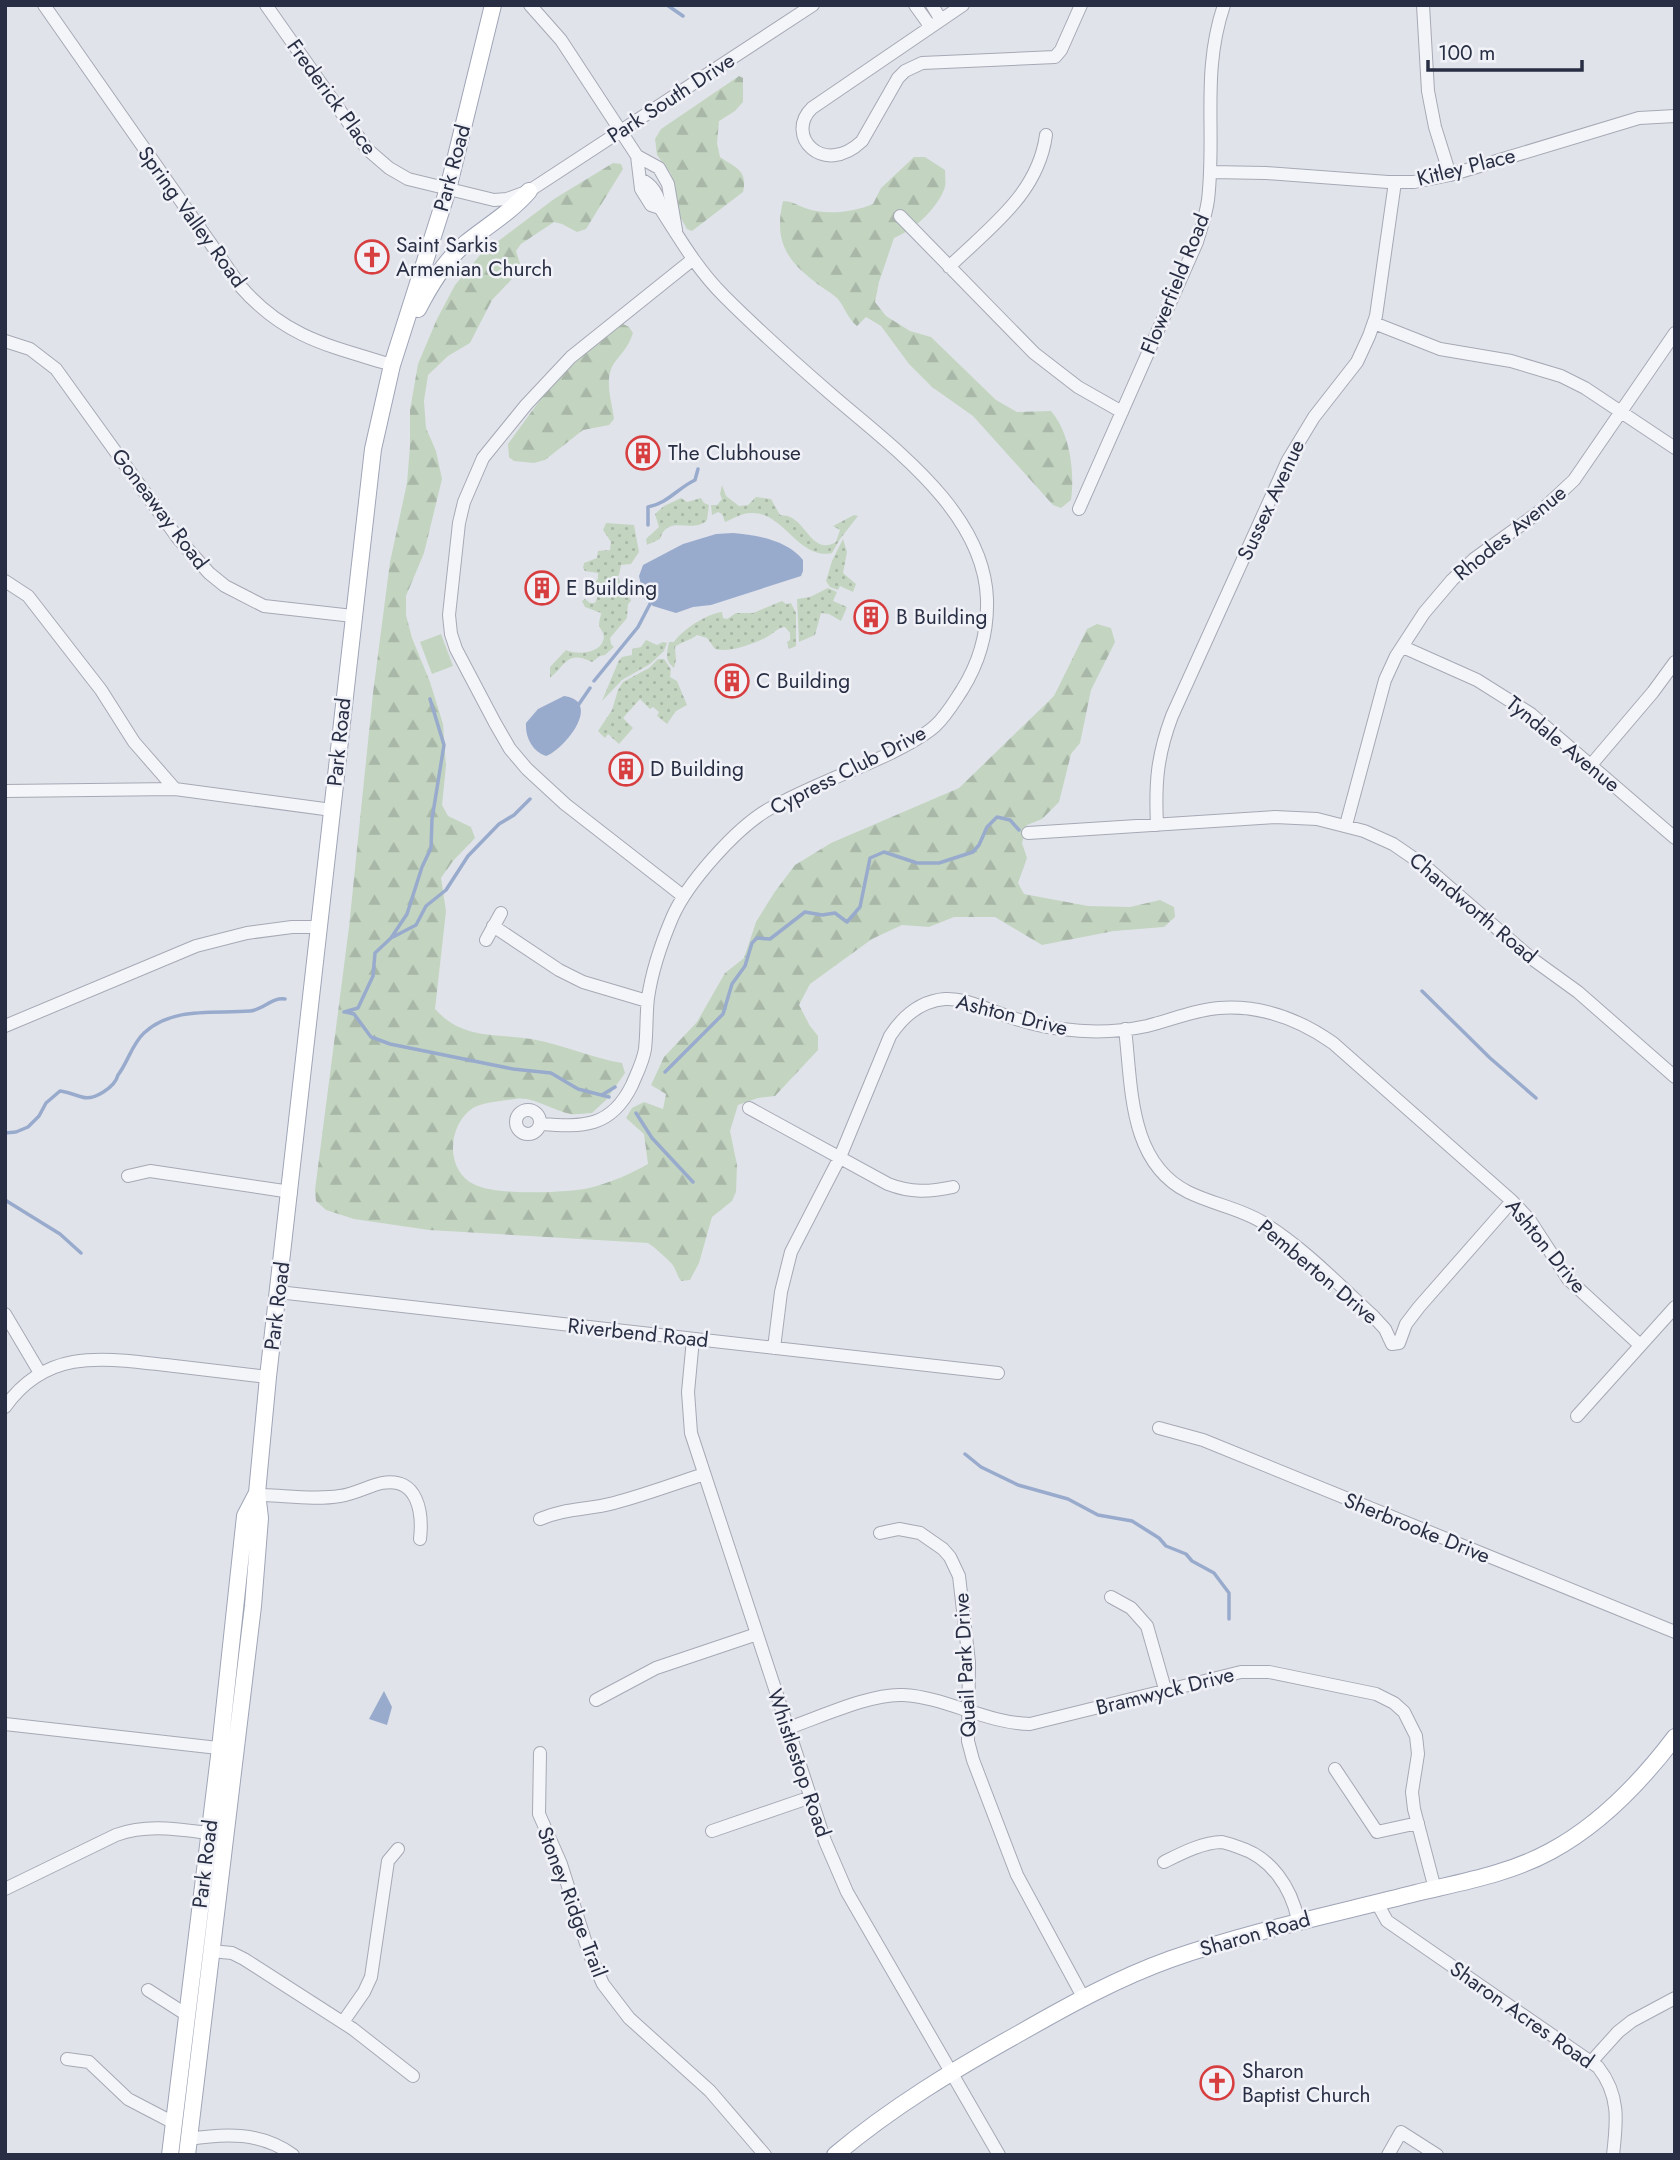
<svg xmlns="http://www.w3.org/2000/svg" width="1680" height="2160" viewBox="0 0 1680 2160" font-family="Jost,sans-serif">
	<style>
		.grass { fill: url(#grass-dots) }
		.forest { fill: url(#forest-firs) }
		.garden { fill: #c3d5c1 }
		.water { fill: #99abcd }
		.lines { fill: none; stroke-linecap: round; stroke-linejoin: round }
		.stream { stroke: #99abcd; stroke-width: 3.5 }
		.minor-casing { stroke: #a6a9b5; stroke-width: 14 }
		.major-casing { stroke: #9fa5b7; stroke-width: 18 }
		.minor { stroke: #f4f5f8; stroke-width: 12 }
		.major { stroke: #fff; stroke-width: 16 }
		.labels { text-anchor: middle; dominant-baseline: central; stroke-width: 5; stroke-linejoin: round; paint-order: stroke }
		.street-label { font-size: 21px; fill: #282e43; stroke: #f1f2f8 }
		.poi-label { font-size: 21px; fill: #282e43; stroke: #f1f2f8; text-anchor: start }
	</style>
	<defs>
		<pattern id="grass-dots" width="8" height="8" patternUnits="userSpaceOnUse" patternTransform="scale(1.75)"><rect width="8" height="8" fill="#c3d5c1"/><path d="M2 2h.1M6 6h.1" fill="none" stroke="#a8b7a7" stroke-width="1.8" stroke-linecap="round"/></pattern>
		<pattern id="forest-firs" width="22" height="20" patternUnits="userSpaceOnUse" patternTransform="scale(1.75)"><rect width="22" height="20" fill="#c3d5c1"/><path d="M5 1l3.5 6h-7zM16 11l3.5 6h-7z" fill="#a8b7a7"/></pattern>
	</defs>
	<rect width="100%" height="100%" fill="#e1e3ea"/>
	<path class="grass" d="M 722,485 L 726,496 L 739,506 L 748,505 L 756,497 L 771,499 L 780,515 C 783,516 787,515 790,517 C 807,524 813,555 836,542 L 840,530 L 833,526 L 854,515 L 858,516 L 840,539 L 832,553 C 799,561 783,511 751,513 C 741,513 733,519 725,522 L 722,514 L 718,512 L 712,515 L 711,505 L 717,505 L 722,499 L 720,494 Z
		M 681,498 L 687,502 L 701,498 L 704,503 L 709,505 L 707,520 C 692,535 668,513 660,539 L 647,545 L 646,539 L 659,527 L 655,514 L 664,506 Z
		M 606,523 L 634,525 L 639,552 L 631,564 L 621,565 L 619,575 L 607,583 L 598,584 L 595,582 L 598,579 L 598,573 L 585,571 L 583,568 L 584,563 L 597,558 L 598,551 L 610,550 L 611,542 L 603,530 Z
		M 843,539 L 847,552 L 843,573 L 856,584 L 853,592 L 840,586 L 838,590 L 830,587 L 826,581 L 832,561 Z
		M 619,578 L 621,586 L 617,590 L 620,592 L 627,591 L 631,601 L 628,604 L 627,618 L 610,638 L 611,644 L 614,647 L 605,655 L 600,656 L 592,662 C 567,650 566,665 550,678 L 550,667 L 566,650 C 576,655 598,654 603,641 C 606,633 600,631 599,624 C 599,620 601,617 601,613 L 585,607 L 582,601 L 585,599 L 590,603 L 595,603 L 597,598 L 596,587 L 609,585 Z
		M 828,588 L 837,592 L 833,601 L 847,607 L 841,621 L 829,614 L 821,613 L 815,635 L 799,642 L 797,599 L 810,597 Z
		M 782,601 L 786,604 L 791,603 L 796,613 L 796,646 L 789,649 L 787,642 L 790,640 L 790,633 L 785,627 C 777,628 773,634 765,638 C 752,644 730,653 715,649 L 707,638 L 697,635 C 690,641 682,641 675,647 L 676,660 L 674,668 C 664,660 667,653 669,642 L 674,642 C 682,630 706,614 722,612 L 723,618 L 727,619 L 736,613 L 753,613 Z
		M 646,640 L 657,645 L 663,642 L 667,643 L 664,651 L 650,664 L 622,680 L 602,701 L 619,660 L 622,657 L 632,655 L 632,649 L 641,647 Z
		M 658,659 L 664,659 L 671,669 L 670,677 L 677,681 L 687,705 L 676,711 L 667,724 L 657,716 L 659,712 L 653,707 L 650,709 L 640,699 L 623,718 L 633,728 L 619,744 L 608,734 L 605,738 L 598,731 L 612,710 L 618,690 L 623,682 L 649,668 Z"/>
	<path class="forest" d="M 739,76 L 743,78 L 743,102 L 735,111 L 719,121 L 717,143 L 720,157 C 736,168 748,170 743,192 L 692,231 L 687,229 L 679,215 L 671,174 L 657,155 L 655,139 L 661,129 Z
		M 914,157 L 925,157 L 945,170 C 945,176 946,182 945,187 C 938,208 914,230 894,238 L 879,282 L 875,302 L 886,316 L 910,331 L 931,337 L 996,400 L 1017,412 L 1051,411 C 1070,433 1075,472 1071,500 L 1061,508 L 1053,505 L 973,416 L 932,387 L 909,364 L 881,326 L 866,317 L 857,326 C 848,319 845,308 838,299 C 832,293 822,288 815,282 C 785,259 774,239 783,201 C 792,201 797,205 805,208 C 826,216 854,212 873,204 L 881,188 Z
		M 613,163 L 621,164 L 623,169 L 586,229 L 577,232 L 562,224 L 554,222 L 521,244 L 516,251 L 520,264 L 511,280 L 492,300 L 470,343 L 448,356 L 428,375 L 424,401 L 426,428 L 436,451 L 442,479 L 424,553 L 406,596 L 406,615 L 412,638 L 430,682 L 443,724 L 446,766 L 442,805 L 448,816 L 471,827 L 475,838 L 453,861 L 441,878 L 446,911 L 435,1009 C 463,1040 495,1033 531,1039 C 562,1044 591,1058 622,1063 L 625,1073 L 606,1100 L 592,1113 C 585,1113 577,1115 571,1114 C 552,1111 534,1096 515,1099 C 503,1101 483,1102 473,1108 C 446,1126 445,1174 478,1186 C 499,1195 567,1193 589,1188 C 610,1183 630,1174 648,1164 L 644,1134 L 626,1118 L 632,1108 L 644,1102 L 663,1109 L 666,1094 L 651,1085 L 664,1057 L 697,1022 L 725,973 L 744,958 L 756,922 L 774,893 L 795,865 L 831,843 L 959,788 L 1054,696 L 1087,629 L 1097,624 L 1111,628 L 1115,642 L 1091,690 L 1080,743 L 1071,754 L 1059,802 L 1042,819 L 1027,825 L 1022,843 L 1027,858 L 1018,883 L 1024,894 L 1088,906 L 1130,907 L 1160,900 L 1174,907 L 1175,917 L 1164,927 L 1114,931 L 1042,945 L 995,917 L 954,917 L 929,927 L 902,925 L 872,939 L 810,984 L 799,1005 L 810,1026 L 818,1036 L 818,1050 L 775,1096 L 758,1098 L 738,1105 L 730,1131 L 737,1165 L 736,1192 L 732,1201 L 712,1217 L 699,1263 L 690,1280 L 681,1281 C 677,1276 676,1269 672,1264 C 665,1257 657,1249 648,1243 L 429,1230 L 354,1219 L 326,1210 L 316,1201 L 315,1190 L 349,927 L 373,693 L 390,562 L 407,483 L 410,446 L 410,410 L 418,364 L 437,319 L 455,285 L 481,254 L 554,199 Z
		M 623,324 L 629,327 L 633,333 C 628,348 623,351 615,362 C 603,378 612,401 614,419 L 609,425 L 583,430 L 545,460 L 534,463 L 514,461 L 509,457 L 508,444 L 548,389 L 579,359 Z"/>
	<path class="garden" d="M 441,634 L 453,666 L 432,674 L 420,642 Z"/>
	<path class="water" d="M 733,533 C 757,535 787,540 803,560 L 803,571 L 801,576 L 711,605 L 693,607 L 676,613 L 653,606 L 644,599 L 639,576 L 643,565 L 683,544 L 716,534 Z
		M 564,696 C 603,701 565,749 546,756 C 532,751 525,737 526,723 L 538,709 Z
		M 384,1691 L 392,1707 L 387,1725 L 369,1719 Z"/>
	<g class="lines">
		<path class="stream" d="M 667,5 L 683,16
			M 648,525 L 648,507 C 668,503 678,488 695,480 L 698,469
			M 594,681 L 638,627 L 650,604
			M 579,704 L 590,688
			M 393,937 L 416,925 L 426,906 L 446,890 L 468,856 L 499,824 L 514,815 L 530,799
			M 1422,991 L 1490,1058 L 1536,1098
			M 344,1012 L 358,1008 L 373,976 L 375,953 L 391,938 L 407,914 L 422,867 L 431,848 L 432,819 L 444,745 L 430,699
			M 346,1012 L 354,1014 L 371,1037 L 390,1044 L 513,1069 L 551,1073 L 578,1089 L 609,1097
			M 665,1072 L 723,1014 L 732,984 L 745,966 L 752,943 L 757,938 L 770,939 L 805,912 L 822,915 L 835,913 L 847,922 L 860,907 L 870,858 L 884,852 L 917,863 L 939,863 L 973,852 L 979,845 L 987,827 L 997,817 L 1010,820 L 1019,830
			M 602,1095 L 615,1087
			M 636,1113 L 652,1138 L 693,1182
			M 5,1133 L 16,1132 L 28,1127 L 39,1116 L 46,1103 L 60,1091 C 69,1092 74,1095 82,1097 C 94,1101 115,1087 118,1075 C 128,1062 132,1044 144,1033 C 173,1006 215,1014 250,1011 C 263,1010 272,997 285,999
			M 5,1200 L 60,1234 L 81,1253
			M 965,1454 L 981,1467 L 1018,1485 L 1068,1499 L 1098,1515 L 1132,1521 L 1159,1538 L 1166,1546 L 1186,1554 L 1192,1561 L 1214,1573 L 1229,1593 L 1229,1619"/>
		<defs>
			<path id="minor" d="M 44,5 L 241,287 C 286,338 330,346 392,365
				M 266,5 L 367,149 L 389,168 L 408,179 L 494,200 L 507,199 L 529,191 L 813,5
				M 530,5 L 561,40 L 637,156 L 641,189 L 651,205 L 660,208
				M 915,5 L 930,26
				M 932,5 L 941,20
				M 963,5 L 812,108 C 784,135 823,178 862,141 L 898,78 L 905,71 L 922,63 L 1055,57 L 1061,50 L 1081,5
				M 1423,5 L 1428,91 L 1435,127 L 1450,175
				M 637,156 L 659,168 L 668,184 L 676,230
				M 1210,172 L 1266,173 L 1388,182 L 1414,182 L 1450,175 L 1639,118 L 1675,116
				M 900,216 L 1034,353 L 1078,387 L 1122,412
				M 949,267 C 990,227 1038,194 1046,135
				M 1374,323 L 1440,349 L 1511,361 L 1561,376 L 1585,388 L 1675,448
				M 5,341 L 30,349 L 56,369 L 177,537 L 209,573 L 225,586 L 264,606 L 353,616
				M 1079,509 L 1197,242 C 1201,228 1206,215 1208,200 C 1216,132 1201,73 1224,5
				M 5,581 L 28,596 L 101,690 L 134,742 L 175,789 L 5,791
				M 1403,647 L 1477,680 L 1531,714 L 1675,838
				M 1591,765 L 1653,692 L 1675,662
				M 175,789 L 332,810
				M 1157,825 C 1155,783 1157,756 1172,716 L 1288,460 L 1314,417 L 1357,362 L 1369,336 L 1376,316 L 1395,182
				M 1346,825 L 1385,680 L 1396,656 L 1424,613 L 1452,580 L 1474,559 L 1543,509 L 1574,480 L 1675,333
				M 1028,833 L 1275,817 L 1317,819 L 1364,831 L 1393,844 L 1425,866 L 1531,958 L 1578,992 L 1675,1077
				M 683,896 L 565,804 L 527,769 L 510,749 L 495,723 L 456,649 L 451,634 L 449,615 L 459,523 L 464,502 L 483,458 L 526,405 L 571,357 L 692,260
				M 493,926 L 559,970 L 583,982 L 647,1001
				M 486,940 L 501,913
				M 5,1026 L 196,946 L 247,933 L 292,927 L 320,927
				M 1125,1029 C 1132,1086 1128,1162 1188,1192 C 1212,1204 1239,1208 1262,1222 C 1303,1247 1338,1284 1373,1316 L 1385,1329 L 1392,1344 L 1399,1343 L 1406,1324 L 1419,1307 L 1512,1201
				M 749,1108 L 888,1184 C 911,1193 929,1192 953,1187
				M516 1122a12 12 0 1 1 24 0a12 12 0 1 1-24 0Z
				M 541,1124 C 583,1127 611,1128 632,1085 C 637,1073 643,1062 645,1049 C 647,1032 646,1014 648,998 C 652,970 661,944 672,918 C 687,883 736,828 769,809 C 808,787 851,772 891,753 C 906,745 923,737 935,726 C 946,716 954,702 962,690 C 979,663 988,631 987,599 C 984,512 892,447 832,395 C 795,363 758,330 724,296 C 697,269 680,239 660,208 C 659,195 652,184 640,179
				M 128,1176 L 150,1171 L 291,1192
				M 278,1292 L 998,1373
				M 5,1314 L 40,1373
				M 693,1339 L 688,1392 L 691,1433 L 825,1841 L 847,1892 L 999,2155
				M 774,1348 L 781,1292 L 791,1252 L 840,1157 L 890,1036 C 903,1016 920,1001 945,999 C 963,998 979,1006 996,1012 C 1017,1020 1040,1027 1062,1029 C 1091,1033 1119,1032 1147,1026 C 1171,1020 1194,1010 1219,1008 C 1261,1005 1299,1019 1333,1043 L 1512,1201 L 1529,1219 L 1568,1279 L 1640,1345
				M 5,1407 C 47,1348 103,1358 166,1365 C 200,1369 234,1373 268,1377
				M 1577,1416 L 1675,1307
				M 1159,1428 L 1203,1440 L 1675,1632
				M 257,1493 L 264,1495 C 289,1496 316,1500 340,1496 C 355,1494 368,1486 382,1483 C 418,1476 423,1513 420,1539
				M 540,1519 C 565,1508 588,1510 614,1503 C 644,1495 674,1484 704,1474
				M 880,1533 L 899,1529 L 920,1533 L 943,1549 L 950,1557 L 959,1576 L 969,1662 L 968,1741 L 973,1760 L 1017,1875 L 1083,1997
				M 1111,1597 L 1131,1608 L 1147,1626 L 1165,1689
				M 596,1700 L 656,1668 L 757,1634
				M 5,1724 L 236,1750
				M 788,1728 C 818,1718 871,1693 903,1695 C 946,1697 985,1723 1030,1724 L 1241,1672 L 1269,1672 L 1376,1694 L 1394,1703 L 1404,1712 L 1416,1736 L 1418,1754 L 1412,1792 L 1414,1809 L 1435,1889
				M 540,1753 L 539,1814 L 561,1864 L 589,1953 L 603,1984 L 629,2018 L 710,2091 L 765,2155
				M 1335,1769 L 1377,1832 L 1418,1823
				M 712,1831 L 811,1797
				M 1164,1862 C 1180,1854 1203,1842 1222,1842 C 1226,1843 1233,1845 1238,1847 C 1271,1857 1291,1887 1298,1920
				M 5,1889 L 116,1835 C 147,1824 176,1829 208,1833
				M 1377,1903 L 1387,1921 L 1598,2067 C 1620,2095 1617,2121 1613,2155
				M 211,1951 L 232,1953 L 244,1959 L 353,2029 L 413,2076
				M 148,1990 L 187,2015
				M 343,2022 L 364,1992 L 371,1977 L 388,1861 L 398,1849
				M 67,2059 L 89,2062 L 128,2099 L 174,2123
				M 1591,2062 L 1618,2032 L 1632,2021 L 1675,1998
				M 189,2139 C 226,2133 261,2132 293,2155
				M 1388,2155 L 1401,2132 L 1437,2155"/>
			<path id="major" d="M 418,309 C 430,286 445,260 466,243 C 487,226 511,212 529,191
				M 170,2155 L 220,1748 L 245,1516 L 257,1493
				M 187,2155 L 253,1606 L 260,1518 L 257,1493 L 268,1377 L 373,449 L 392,365 L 448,189 L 493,5
				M 835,2155 C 892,2107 955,2069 1020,2033 C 1069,2005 1118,1978 1171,1959 C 1251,1931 1334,1914 1416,1893 C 1462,1882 1509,1874 1551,1851 C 1601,1824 1641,1782 1675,1737"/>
		</defs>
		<use href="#minor" class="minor-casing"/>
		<use href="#major" class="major-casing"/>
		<use href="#minor" class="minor"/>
		<use href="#major" class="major"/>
	</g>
	<defs>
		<symbol id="church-ring" viewBox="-11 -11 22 22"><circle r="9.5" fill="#f1f2f8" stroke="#d73e3f" stroke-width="1.5"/><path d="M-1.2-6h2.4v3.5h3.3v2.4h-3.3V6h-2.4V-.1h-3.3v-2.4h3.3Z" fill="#d73e3f"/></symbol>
		<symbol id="building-ring" viewBox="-11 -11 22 22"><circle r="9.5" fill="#f1f2f8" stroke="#d73e3f" stroke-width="1.5"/><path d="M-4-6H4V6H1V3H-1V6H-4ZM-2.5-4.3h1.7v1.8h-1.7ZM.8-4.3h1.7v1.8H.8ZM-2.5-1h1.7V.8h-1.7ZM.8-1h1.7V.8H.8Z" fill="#d73e3f"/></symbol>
	</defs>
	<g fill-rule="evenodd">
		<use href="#church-ring" x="353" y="238" width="38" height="38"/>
		<use href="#building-ring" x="624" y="434" width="38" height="38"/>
		<use href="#building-ring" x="523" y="569" width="38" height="38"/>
		<use href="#building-ring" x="852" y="598" width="38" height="38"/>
		<use href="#building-ring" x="713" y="662" width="38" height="38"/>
		<use href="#building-ring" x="607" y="750" width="38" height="38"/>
		<use href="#church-ring" x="1198" y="2064" width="38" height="38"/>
	</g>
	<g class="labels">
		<g class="street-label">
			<text transform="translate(332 97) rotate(54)">Frederick Place</text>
			<text transform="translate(671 98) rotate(-33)">Park South Drive</text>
			<text transform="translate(1466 167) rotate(-14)">Kitley Place</text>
			<text transform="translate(452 168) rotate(-75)">Park Road</text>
			<text transform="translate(192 217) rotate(54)">Spring Valley Road</text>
			<text transform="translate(1175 284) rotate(-68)">Flowerfield Road</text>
			<text transform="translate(1271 500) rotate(-65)">Sussex Avenue</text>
			<text transform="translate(160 509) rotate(53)">Goneaway Road</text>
			<text transform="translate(1510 533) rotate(-39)">Rhodes Avenue</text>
			<text transform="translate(339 742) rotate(-84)">Park Road</text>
			<text transform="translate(1563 744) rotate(39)">Tyndale Avenue</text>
			<text transform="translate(848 770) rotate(-27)">Cypress Club Drive</text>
			<text transform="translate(1473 908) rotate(40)">Chandworth Road</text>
			<text transform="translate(1012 1015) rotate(14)">Ashton Drive</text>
			<text transform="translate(1546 1246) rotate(51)">Ashton Drive</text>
			<text transform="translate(1318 1272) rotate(40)">Pemberton Drive</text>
			<text transform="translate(277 1306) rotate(-83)">Park Road</text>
			<text transform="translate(638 1333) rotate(6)">Riverbend Road</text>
			<text transform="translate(1417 1528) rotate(22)">Sherbrooke Drive</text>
			<text transform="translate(965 1665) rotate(-93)">Quail Park Drive</text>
			<text transform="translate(1165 1691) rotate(-14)">Bramwyck Drive</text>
			<text transform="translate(799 1763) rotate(71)">Whistlestop Road</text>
			<text transform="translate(205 1864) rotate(-83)">Park Road</text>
			<text transform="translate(572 1902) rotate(69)">Stoney Ridge Trail</text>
			<text transform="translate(1255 1934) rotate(-16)">Sharon Road</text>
			<text transform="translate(1522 2015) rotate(35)">Sharon Acres Road</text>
		</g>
		<g class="poi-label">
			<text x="396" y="245">Saint Sarkis<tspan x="396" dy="24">Armenian Church</tspan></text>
			<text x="668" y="453">The Clubhouse</text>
			<text x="566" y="588">E Building</text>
			<text x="896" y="617">B Building</text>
			<text x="756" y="681">C Building</text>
			<text x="650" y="769">D Building</text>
			<text x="1242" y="2071">Sharon<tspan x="1242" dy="24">Baptist Church</tspan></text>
		</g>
	</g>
	<rect width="1680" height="2160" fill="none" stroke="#282e43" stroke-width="14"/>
	<path d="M1428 60v10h154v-10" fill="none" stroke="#282e43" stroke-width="3.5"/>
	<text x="1438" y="60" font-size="21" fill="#282e43" stroke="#f1f2f8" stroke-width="5" paint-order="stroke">100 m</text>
</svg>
